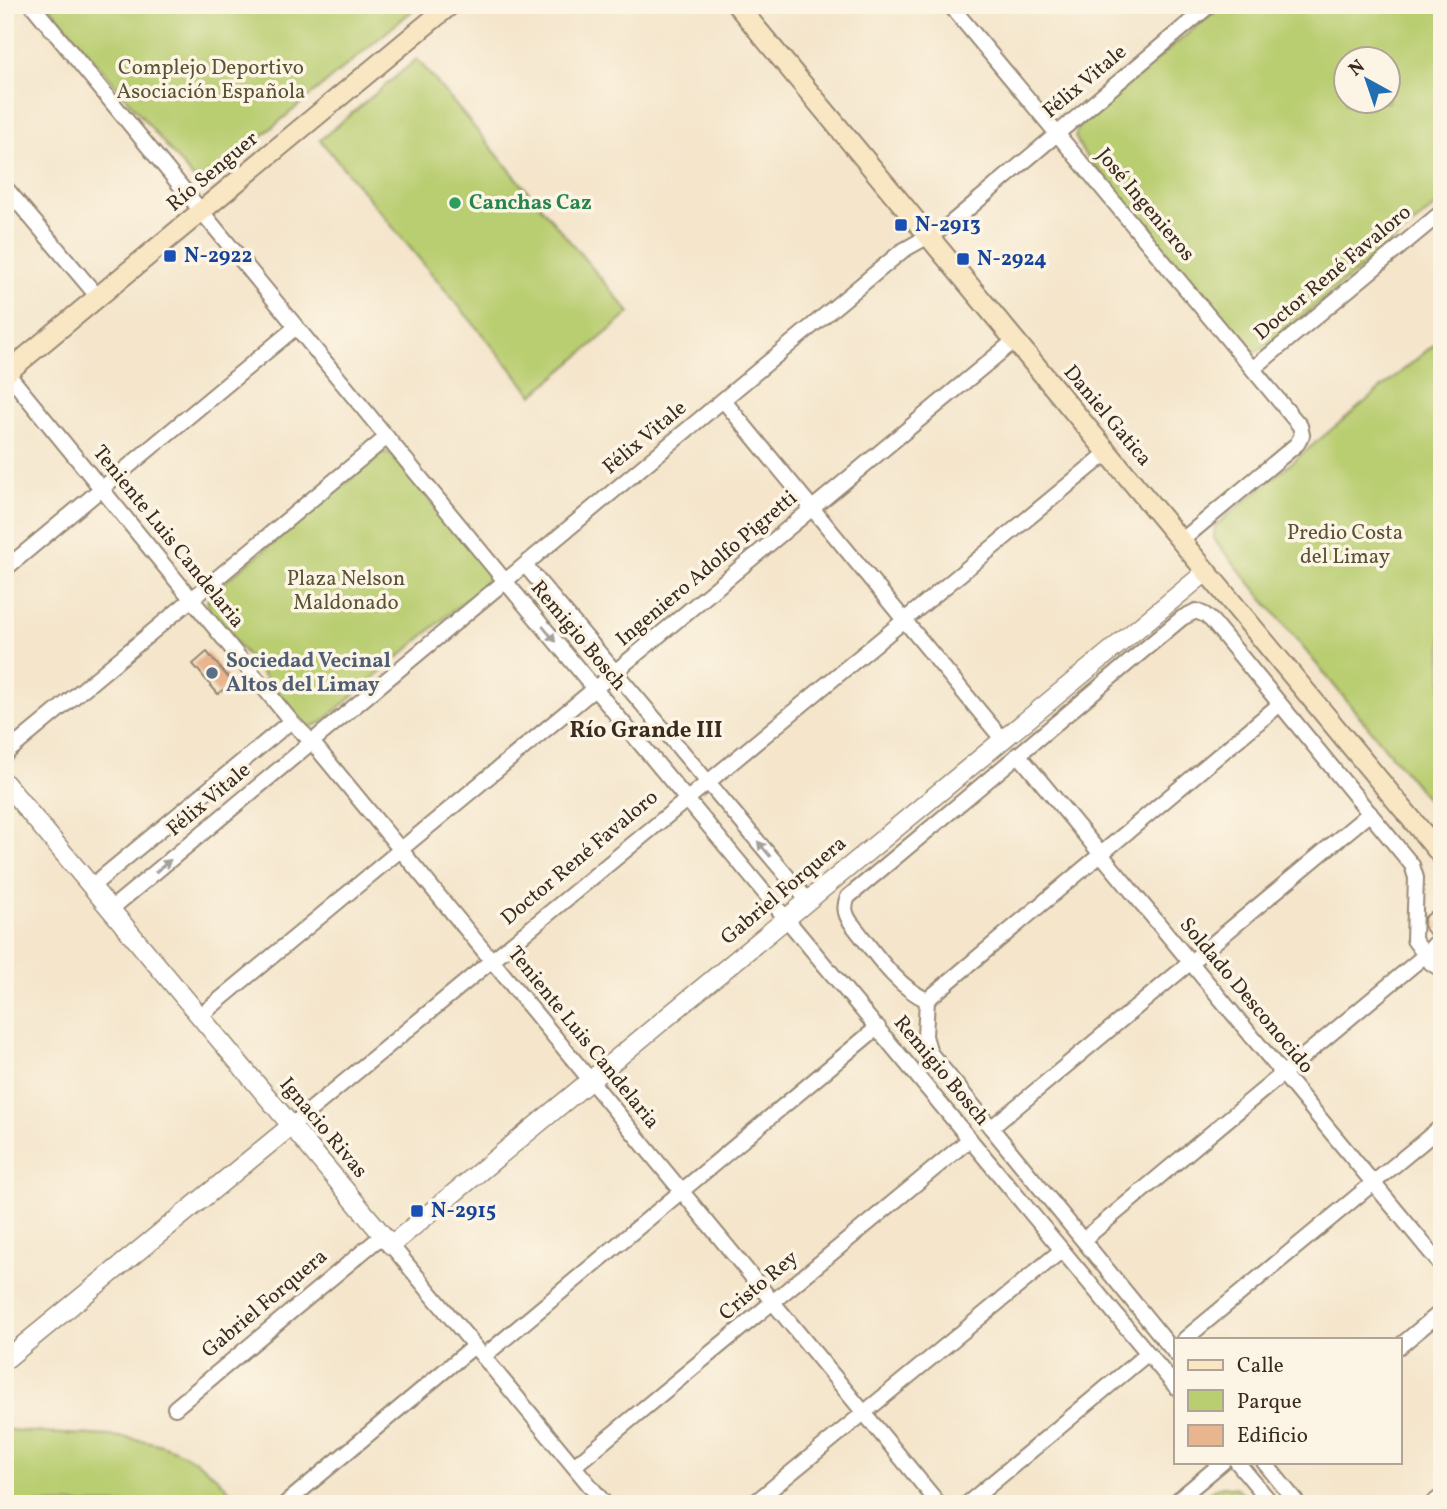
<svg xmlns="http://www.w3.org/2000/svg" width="1447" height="1509" viewBox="0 0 1447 1509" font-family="Vollkorn,serif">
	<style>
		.green { fill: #b9cd71; stroke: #7a7c48; stroke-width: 2; fill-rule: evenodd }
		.building { fill: #e8b58e }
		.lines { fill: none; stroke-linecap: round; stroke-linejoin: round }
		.minor-casing { stroke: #988874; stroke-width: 18 }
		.tertiary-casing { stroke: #988874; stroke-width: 21 }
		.secondary-casing { stroke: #988874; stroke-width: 23 }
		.minor { stroke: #fff; stroke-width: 14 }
		.tertiary { stroke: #fff; stroke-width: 18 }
		.secondary { stroke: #f9e7c3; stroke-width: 19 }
		.oneway { fill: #a79f9a }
		.leisure-dot { fill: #2e9e5b; stroke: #fcf5e5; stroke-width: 2.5 }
		.transit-dot { fill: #1a4fb4; stroke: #fcf5e5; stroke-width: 2.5 }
		.service-dot { fill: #5c6f8a; stroke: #fcf5e5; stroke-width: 2.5 }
		.labels { text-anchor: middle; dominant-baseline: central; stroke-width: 7; stroke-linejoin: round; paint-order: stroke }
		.park-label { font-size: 21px; fill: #5a5333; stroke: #fcf5e5 }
		.street-label { font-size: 21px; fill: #3b2a1e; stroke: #fcf5e5 }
		.leisure-label { font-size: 21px; font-weight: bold; fill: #27864d; stroke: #fcf5e5; text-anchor: start }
		.transit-label { font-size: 21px; font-weight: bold; fill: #164399; stroke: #fcf5e5; text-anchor: start }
		.service-label { font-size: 21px; font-weight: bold; fill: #4e5e75; stroke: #fcf5e5; text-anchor: start }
		.neighbourhood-label { font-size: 23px; font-weight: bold; fill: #3b2a1e; stroke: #fcf5e5 }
	</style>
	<rect width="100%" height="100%" fill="#fcf5e5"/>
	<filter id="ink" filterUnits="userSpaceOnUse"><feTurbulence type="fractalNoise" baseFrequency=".0143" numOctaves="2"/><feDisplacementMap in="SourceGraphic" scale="14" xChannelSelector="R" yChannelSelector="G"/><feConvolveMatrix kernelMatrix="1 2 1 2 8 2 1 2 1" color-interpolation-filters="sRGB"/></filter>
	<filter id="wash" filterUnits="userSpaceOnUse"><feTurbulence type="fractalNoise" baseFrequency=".00686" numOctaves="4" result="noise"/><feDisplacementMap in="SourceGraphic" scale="28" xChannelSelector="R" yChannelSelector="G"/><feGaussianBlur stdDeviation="1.57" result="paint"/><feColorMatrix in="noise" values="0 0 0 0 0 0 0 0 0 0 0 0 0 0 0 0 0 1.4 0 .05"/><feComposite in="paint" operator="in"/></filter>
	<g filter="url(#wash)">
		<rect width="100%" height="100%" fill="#f4e5cb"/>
		<path class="green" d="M 48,5 L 419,5 L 209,180 L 193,178 Z
			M 1222,5 L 1442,5 L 1442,201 L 1266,347 L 1255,352 L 1245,347 L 1082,151 L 1075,136 L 1078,128 L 1084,120 ZM 1346,60 L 1388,60 L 1388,102 L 1346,102 Z
			M 417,59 L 630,313 L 533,395 L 320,140 Z
			M 1442,338 L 1442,817 L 1214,539 L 1215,526 Z
			M 384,452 L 390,453 L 395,458 L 485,567 L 489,580 L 321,723 L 310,727 L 301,721 L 209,610 L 207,601 L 211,593 Z
			M 5,1429 C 96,1443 177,1416 240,1504 L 5,1504 Z
			M 1223,1486 L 1237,1488 L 1253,1504 L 1194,1504 L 1214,1489 Z"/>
		<g id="blocks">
			<path class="building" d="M 207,652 L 232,682 L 218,694 L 193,664 Z
				M 1431,912 L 1442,927 L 1430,935 L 1424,927 L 1424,918 Z"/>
		</g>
	</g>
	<g filter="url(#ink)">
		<use href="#blocks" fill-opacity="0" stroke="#988874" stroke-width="2"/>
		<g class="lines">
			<defs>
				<path id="minor" d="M 32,5 L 505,581 L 1176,1387
					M 950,5 L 1300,426 L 1302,435 L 1297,444 L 1181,541
					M 5,187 L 98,297
					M 1254,368 L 1442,212
					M 7,373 L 291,721 L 312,742 L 939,1504
					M 723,400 L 1003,740
					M 525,565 L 808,901
					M 5,569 L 296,327
					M 5,754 L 387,437
					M 1018,754 L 1442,1266
					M 92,886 L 291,721
					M 111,909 L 902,251 L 950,224 L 1210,5
					M 927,1000 C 895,986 873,950 852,924 C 845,915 843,907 848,897 L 1182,618 L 1196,611 L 1205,615 L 1212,621 L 1412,865 L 1416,878 L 1414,940 L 1431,963 L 1442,970
					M 927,1000 L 1280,704
					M 927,1000 L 925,1036 L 930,1053 L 1176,1354
					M 200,1016 L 1014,341
					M 291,1126 L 1107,453
					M 991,1128 L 1370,813
					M 1083,1240 L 1424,956 L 1442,936
					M 391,1245 L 605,1504
					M 1185,1339 L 1442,1126
					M 1400,1346 L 1442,1311
					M 483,1357 L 878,1027
					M 175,1408 L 383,1235
					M 1237,1462 L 1272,1504
					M 1264,1462 L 1298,1504
					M 574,1466 L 970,1139
					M 285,1504 L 474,1346
					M 753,1504 L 1062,1250
					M 967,1504 L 1148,1353
					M 1173,1504 L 1223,1462
					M 1432,1504 L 1442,1496"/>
				<path id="tertiary" d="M 5,783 L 391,1245 L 1206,572
					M 5,1360 L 291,1126"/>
				<path id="secondary" d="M 737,5 L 1442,856
					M 5,374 L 450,5"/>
			</defs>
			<use href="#minor" class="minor-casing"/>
			<use href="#tertiary" class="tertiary-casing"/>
			<use href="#secondary" class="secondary-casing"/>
			<use href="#minor" class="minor"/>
			<use href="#tertiary" class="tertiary"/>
			<use href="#secondary" class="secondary"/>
		</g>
		<defs><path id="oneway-solid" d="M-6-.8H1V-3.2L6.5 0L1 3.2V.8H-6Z" transform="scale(1.75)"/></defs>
		<g class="oneway">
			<use href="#oneway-solid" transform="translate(549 634) rotate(50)"/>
			<use href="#oneway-solid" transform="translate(764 849) rotate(-130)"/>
			<use href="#oneway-solid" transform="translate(163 866) rotate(-40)"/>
		</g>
	</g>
	<circle class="leisure-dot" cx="455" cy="203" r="7"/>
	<g class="transit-dot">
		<rect x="894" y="218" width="14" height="14" rx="3.5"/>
		<rect x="163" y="249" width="14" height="14" rx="3.5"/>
		<rect x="956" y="252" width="14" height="14" rx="3.5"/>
		<rect x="410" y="1204" width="14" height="14" rx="3.5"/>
	</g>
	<circle class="service-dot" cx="212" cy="673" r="7"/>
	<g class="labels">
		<g class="park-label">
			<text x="211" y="68">Complejo Deportivo<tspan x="211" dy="24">Asociación Española</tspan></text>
			<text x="1345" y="533">Predio Costa<tspan x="1345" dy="24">del Limay</tspan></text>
			<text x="346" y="579">Plaza Nelson<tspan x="346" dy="24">Maldonado</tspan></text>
		</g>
		<g class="street-label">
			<text transform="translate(1085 82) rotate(-40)">Félix Vitale</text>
			<text transform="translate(213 172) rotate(-40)">Río Senguer</text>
			<text transform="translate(1145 205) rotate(50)">José Ingenieros</text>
			<text transform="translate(1333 273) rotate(-40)">Doctor René Favaloro</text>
			<text transform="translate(1107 416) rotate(50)">Daniel Gatica</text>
			<text transform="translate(645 438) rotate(-40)">Félix Vitale</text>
			<text transform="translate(168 537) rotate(51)">Teniente Luis Candelaria</text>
			<text transform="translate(707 569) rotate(-40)">Ingeniero Adolfo Pigretti</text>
			<text transform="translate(578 636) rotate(50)">Remigio Bosch</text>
			<text transform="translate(209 800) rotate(-40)">Félix Vitale</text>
			<text transform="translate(580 858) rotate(-40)">Doctor René Favaloro</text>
			<text transform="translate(784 891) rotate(-40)">Gabriel Forquera</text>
			<text transform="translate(1246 996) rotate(50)">Soldado Desconocido</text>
			<text transform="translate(583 1038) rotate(51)">Teniente Luis Candelaria</text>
			<text transform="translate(941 1071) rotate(50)">Remigio Bosch</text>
			<text transform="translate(323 1128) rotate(50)">Ignacio Rivas</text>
			<text transform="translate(759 1286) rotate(-40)">Cristo Rey</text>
			<text transform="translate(265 1304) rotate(-40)">Gabriel Forquera</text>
		</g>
		<g class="leisure-label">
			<text x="469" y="203">Canchas Caz</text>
		</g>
		<g class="transit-label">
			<text x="915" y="225">N-2913</text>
			<text x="184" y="256">N-2922</text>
			<text x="977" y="259">N-2924</text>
			<text x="431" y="1211">N-2915</text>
		</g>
		<g class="service-label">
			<text x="226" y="661">Sociedad Vecinal<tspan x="226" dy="24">Altos del Limay</tspan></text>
		</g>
		<g class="neighbourhood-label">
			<text x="646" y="731">Río Grande III</text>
		</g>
	</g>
	<rect width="1447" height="1509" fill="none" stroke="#fcf5e5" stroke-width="28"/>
	<rect x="1174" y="1338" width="228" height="126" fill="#fcf5e5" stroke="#afa495" stroke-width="2"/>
	<rect x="1188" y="1360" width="35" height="10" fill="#f9e7c3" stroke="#afa495" stroke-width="2"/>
	<text x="1237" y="1372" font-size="21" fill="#3b2a1e">Calle</text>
	<rect x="1188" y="1390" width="35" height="21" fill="#b9cd71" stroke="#afa495" stroke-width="2"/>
	<text x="1237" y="1408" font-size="21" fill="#3b2a1e">Parque</text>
	<rect x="1188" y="1425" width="35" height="21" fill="#e8b58e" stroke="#afa495" stroke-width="2"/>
	<text x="1237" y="1442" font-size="21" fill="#3b2a1e">Edificio</text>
	<g transform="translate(1367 80) rotate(320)"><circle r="33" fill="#fcf5e5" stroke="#afa495" stroke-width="2"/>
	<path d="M0-5L12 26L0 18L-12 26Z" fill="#1f6fb2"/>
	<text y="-10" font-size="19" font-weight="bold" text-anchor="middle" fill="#3b2a1e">N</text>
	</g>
</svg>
